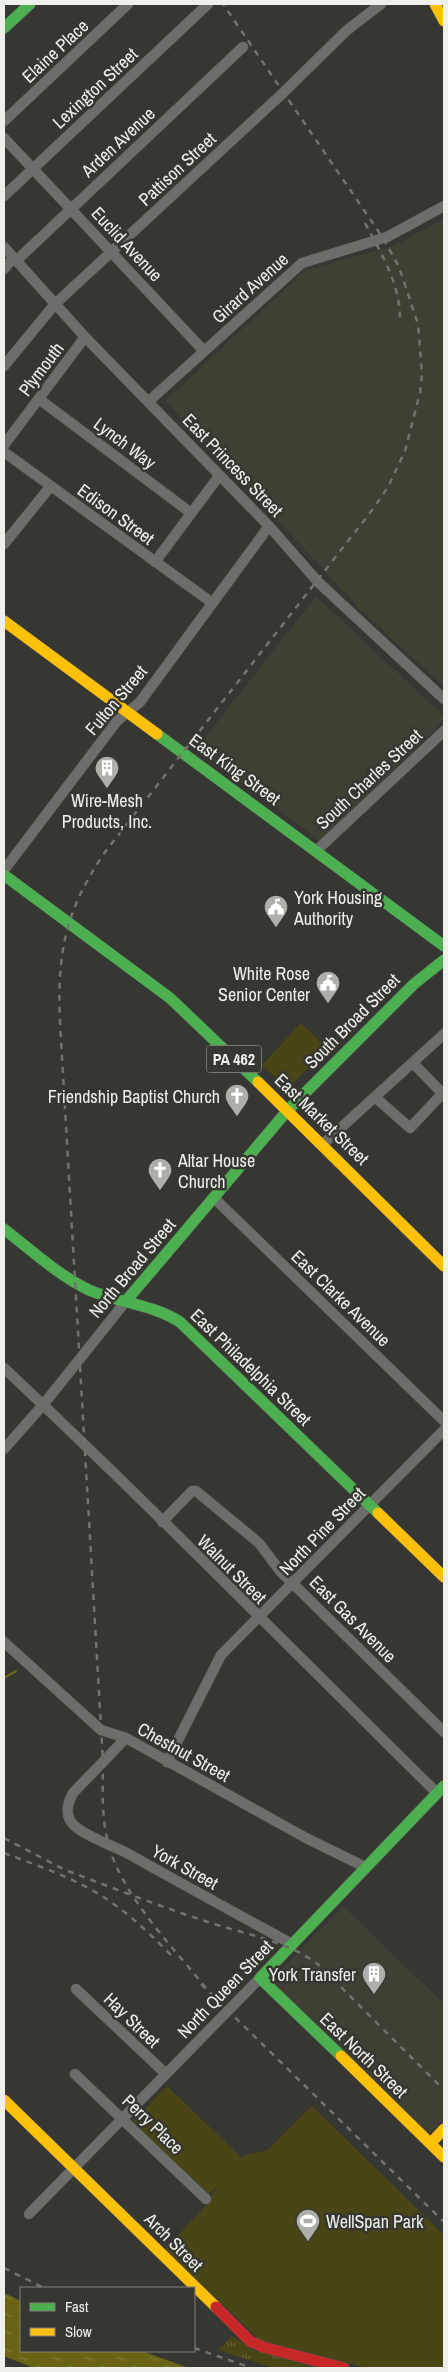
<svg xmlns="http://www.w3.org/2000/svg" width="448" height="2372" viewBox="0 0 448 2372" font-family="'Archivo Narrow',sans-serif">
	<style>
		.built { fill: #403f34 }
		.grass { fill: url(#grass-tufts) }
		.park { fill: #494615 }
		.water { fill: url(#water-ripples) }
		.lines { fill: none; stroke-linecap: round; stroke-linejoin: round }
		.stream { stroke: #696414; stroke-width: 2.5 }
		.street-casing { stroke: #545451; stroke-width: 11 }
		.fast-casing { stroke: #545451; stroke-width: 12 }
		.slow-casing { stroke: #545451; stroke-width: 12 }
		.jam-casing { stroke: #545451; stroke-width: 12 }
		.street { stroke: #6d6d6b; stroke-width: 10 }
		.fast { stroke: #4caf50; stroke-width: 11 }
		.slow { stroke: #ffc107; stroke-width: 11 }
		.jam { stroke: #c62828; stroke-width: 11 }
		.rail { stroke: #72726f; stroke-width: 2.5; stroke-dasharray: 6 6; stroke-linecap: butt }
		.labels { text-anchor: middle; dominant-baseline: central; stroke-width: 5; stroke-linejoin: round; paint-order: stroke }
		.shield { fill: #373731; stroke: #b8b8b3; stroke-width: 1 }
		.shield-label { font-size: 16px; font-weight: bold; fill: #efefeb }
		.street-label { font-size: 18px; fill: #efefeb; stroke: #373731 }
		.poi-label { font-size: 18px; fill: #efefeb; stroke: #373731; text-anchor: start }
	</style>
	<defs>
		<pattern id="grass-tufts" width="24" height="20" patternUnits="userSpaceOnUse" patternTransform="scale(1.25)"><rect width="24" height="20" fill="#494615"/><path d="M3 7l-1-3M5 7V3M7 7l1-3M15 17l-1-3M17 17v-4M19 17l1-3" fill="none" stroke="#646137"/></pattern>
		<pattern id="water-ripples" width="26" height="14" patternUnits="userSpaceOnUse" patternTransform="scale(1.25)"><rect width="26" height="14" fill="#696414"/><path d="M2 4q2-2 4 0t4 0M15 11q2-2 4 0t4 0" fill="none" stroke="#7f7a36"/></pattern>
	</defs>
	<rect width="100%" height="100%" fill="#363632"/>
	<path class="built" d="M 444,218 L 444,687 L 360,609 L 165,401 L 304,271 L 396,245 Z
		M 316,596 L 444,716 L 444,720 L 414,751 L 320,841 L 196,749 Z
		M 343,1906 L 444,2004 L 444,2119 L 430,2134 L 271,1981 Z"/>
	<path class="grass" d="M 232,2336 L 253,2350 L 317,2368 L 273,2368 L 218,2350 Z"/>
	<path class="park" d="M 301,1023 L 328,1049 L 287,1089 L 262,1065 Z
		M 167,2086 L 242,2158 L 244,2155 L 268,2150 L 312,2106 L 444,2235 L 444,2368 L 364,2367 L 260,2340 L 165,2249 L 206,2206 L 218,2185 L 209,2194 L 133,2122 Z"/>
	<path class="water" d="M 4,2293 L 21,2301 L 21,2351 L 142,2351 L 189,2368 L 34,2368 L 4,2356 Z"/>
	<g class="lines">
		<path class="stream" d="M 4,1678 L 16,1671"/>
		<defs>
			<path id="street" d="M 4,121 L 128,4
				M 4,138 L 204,351
				M 4,196 L 208,4
				M 4,247 L 85,337 L 269,526 L 318,582 L 444,699
				M 16,261 L 243,47
				M 4,269 L 13,258
				M 4,366 L 55,304 L 283,93 L 346,31 L 381,4
				M 39,399 L 191,513
				M 149,401 L 302,263 L 387,237 L 444,206
				M 4,445 L 85,337
				M 4,452 L 211,602
				M 4,544 L 50,487
				M 155,562 L 219,476
				M 316,851 L 444,731
				M 4,870 L 117,721 L 140,702 L 269,526
				M 413,1063 L 444,1095
				M 375,1097 L 410,1128 L 443,1093
				M 323,1144 L 444,1034
				M 214,1198 L 444,1421
				M 4,1368 C 151,1506 293,1651 437,1793
				M 4,1449 L 43,1405 L 126,1301
				M 162,1522 L 192,1491 L 196,1491 L 259,1543 L 280,1571 L 444,1732
				M 4,1642 L 101,1730 L 126,1738 L 306,1838 L 365,1867
				M 126,1738 L 73,1793 C 67,1804 64,1818 76,1827 C 86,1836 113,1846 127,1853 C 182,1884 237,1914 292,1944
				M 167,1762 L 221,1655 L 444,1430
				M 76,1989 L 166,2074
				M 75,2074 L 206,2199
				M 29,2214 L 260,1978"/>
			<path id="fast" d="M 4,28 L 30,4
				M 157,734 L 444,946
				M 4,875 L 170,998 L 258,1082
				M 4,1229 C 31,1250 58,1275 89,1290 C 119,1303 152,1304 180,1322 L 378,1513
				M 126,1301 L 288,1110 L 414,984 L 444,960
				M 341,2056 L 260,1978 L 444,1786"/>
			<path id="slow" d="M 435,4 L 444,21
				M 4,621 L 157,734
				M 258,1082 L 444,1266
				M 378,1513 L 444,1577
				M 341,2056 L 444,2157
				M 4,2100 L 216,2307
				M 431,2143 L 444,2129"/>
			<path id="jam" d="M 216,2307 L 250,2341 L 263,2347 L 344,2368"/>
		</defs>
		<use href="#street" class="street-casing"/>
		<use href="#fast" class="fast-casing"/>
		<use href="#slow" class="slow-casing"/>
		<use href="#jam" class="jam-casing"/>
		<use href="#street" class="street"/>
		<use href="#fast" class="fast"/>
		<use href="#slow" class="slow"/>
		<use href="#jam" class="jam"/>
		<path class="rail" d="M 365,223 C 381,253 399,282 400,317
			M 4,1838 L 65,1870
			M 4,1853 C 39,1866 77,1879 108,1900 C 132,1916 153,1937 174,1958
			M 68,1871 C 113,1888 159,1906 205,1921 C 243,1934 286,1940 319,1965 L 444,2090
			M 201,1984 L 444,2222
			M 206,1988 C 173,1947 120,1894 108,1842 C 101,1816 103,1788 103,1761 L 60,1023 C 57,952 65,911 105,852 L 373,509 L 388,487 L 405,451 L 420,393 L 422,374 L 418,324 L 399,267 L 383,238 L 223,4
			M 4,2268 L 44,2288
			M 194,2348 L 252,2368"/>
	</g>
	<defs>
		<symbol id="building-pin" viewBox="-11 -11 22 30"><path d="M0 17L-7.5 6A9.5 9.5 0 1 1 7.5 6Z" fill="#aeaeaa" stroke="#373731"/><path d="M-4-6H4V6H1V3H-1V6H-4ZM-2.5-4.3h1.7v1.8h-1.7ZM.8-4.3h1.7v1.8H.8ZM-2.5-1h1.7V.8h-1.7ZM.8-1h1.7V.8H.8Z" fill="#fff"/></symbol>
		<symbol id="civic-pin" viewBox="-11 -11 22 30"><path d="M0 17L-7.5 6A9.5 9.5 0 1 1 7.5 6Z" fill="#aeaeaa" stroke="#373731"/><path d="M-.6-6.5H3V-4.5H.6V-3L4-1V1h2V6H-6V1h2V-1L-.6-3ZM-1.2 2.5V6h2.4V2.5Z" fill="#fff"/></symbol>
		<symbol id="church-pin" viewBox="-11 -11 22 30"><path d="M0 17L-7.5 6A9.5 9.5 0 1 1 7.5 6Z" fill="#aeaeaa" stroke="#373731"/><path d="M-1.2-6h2.4v3.5h3.3v2.4h-3.3V6h-2.4V-.1h-3.3v-2.4h3.3Z" fill="#fff"/></symbol>
		<symbol id="stadium-pin" viewBox="-11 -11 22 30"><path d="M0 17L-7.5 6A9.5 9.5 0 1 1 7.5 6Z" fill="#aeaeaa" stroke="#373731"/><path d="M0-5a6.5 5 0 1 0 0 10a6.5 5 0 1 0 0-10ZM-3.5-1.8h7v3.6h-7Z" fill="#fff"/></symbol>
	</defs>
	<g fill-rule="evenodd">
		<use href="#building-pin" x="93" y="754" width="28" height="38"/>
		<use href="#civic-pin" x="262" y="893" width="28" height="38"/>
		<use href="#civic-pin" x="314" y="969" width="28" height="38"/>
		<use href="#church-pin" x="223" y="1082" width="28" height="38"/>
		<use href="#church-pin" x="146" y="1156" width="28" height="38"/>
		<use href="#building-pin" x="360" y="1960" width="28" height="38"/>
		<use href="#stadium-pin" x="294" y="2207" width="28" height="38"/>
	</g>
	<g class="labels">
		<rect class="shield" x="206.5" y="1045.5" width="55" height="27" rx="4"/>
		<g class="shield-label">
			<text x="234" y="1059">PA 462</text>
		</g>
		<g class="street-label">
			<text transform="translate(55 51) rotate(-43)">Elaine Place</text>
			<text transform="translate(95 88) rotate(-43)">Lexington Street</text>
			<text transform="translate(118 142) rotate(-43)">Arden Avenue</text>
			<text transform="translate(177 169) rotate(-43)">Pattison Street</text>
			<text transform="translate(127 244) rotate(47)">Euclid Avenue</text>
			<text transform="translate(250 288) rotate(-42)">Girard Avenue</text>
			<text transform="translate(41 369) rotate(-53)">Plymouth</text>
			<text transform="translate(125 443) rotate(37)">Lynch Way</text>
			<text transform="translate(233 465) rotate(46)">East Princess Street</text>
			<text transform="translate(116 514) rotate(36)">Edison Street</text>
			<text transform="translate(116 700) rotate(-50)">Fulton Street</text>
			<text transform="translate(235 769) rotate(36)">East King Street</text>
			<text transform="translate(369 779) rotate(-43)">South Charles Street</text>
			<text transform="translate(352 1021) rotate(-45)">South Broad Street</text>
			<text transform="translate(322 1119) rotate(44)">East Market Street</text>
			<text transform="translate(132 1268) rotate(-50)">North Broad Street</text>
			<text transform="translate(341 1298) rotate(44)">East Clarke Avenue</text>
			<text transform="translate(251 1367) rotate(44)">East Philadelphia Street</text>
			<text transform="translate(322 1531) rotate(-46)">North Pine Street</text>
			<text transform="translate(232 1569) rotate(45)">Walnut Street</text>
			<text transform="translate(353 1619) rotate(45)">East Gas Avenue</text>
			<text transform="translate(184 1752) rotate(29)">Chestnut Street</text>
			<text transform="translate(185 1867) rotate(29)">York Street</text>
			<text transform="translate(225 1989) rotate(-46)">North Queen Street</text>
			<text transform="translate(132 2020) rotate(44)">Hay Street</text>
			<text transform="translate(364 2055) rotate(44)">East North Street</text>
			<text transform="translate(153 2124) rotate(44)">Perry Place</text>
			<text transform="translate(174 2242) rotate(45)">Arch Street</text>
		</g>
		<g class="poi-label">
			<text x="107" y="800" text-anchor="middle">Wire-Mesh<tspan x="107" dy="21">Products, Inc.</tspan></text>
			<text x="294" y="897">York Housing<tspan x="294" dy="21">Authority</tspan></text>
			<text x="310" y="973" text-anchor="end">White Rose<tspan x="310" dy="21">Senior Center</tspan></text>
			<text x="220" y="1096" text-anchor="end">Friendship Baptist Church</text>
			<text x="178" y="1160">Altar House<tspan x="178" dy="21">Church</tspan></text>
			<text x="356" y="1974" text-anchor="end">York Transfer</text>
			<text x="326" y="2221">WellSpan Park</text>
		</g>
	</g>
	<rect width="448" height="2372" fill="none" stroke="#efefeb" stroke-width="10"/>
	<rect x="20" y="2287" width="175" height="65" fill="#373731" stroke="#81817b"/>
	<rect x="30" y="2303" width="25" height="8" fill="#4caf50" stroke="#81817b"/>
	<text x="65" y="2312" font-size="15" fill="#efefeb">Fast</text>
	<rect x="30" y="2328" width="25" height="8" fill="#ffc107" stroke="#81817b"/>
	<text x="65" y="2337" font-size="15" fill="#efefeb">Slow</text>
</svg>
